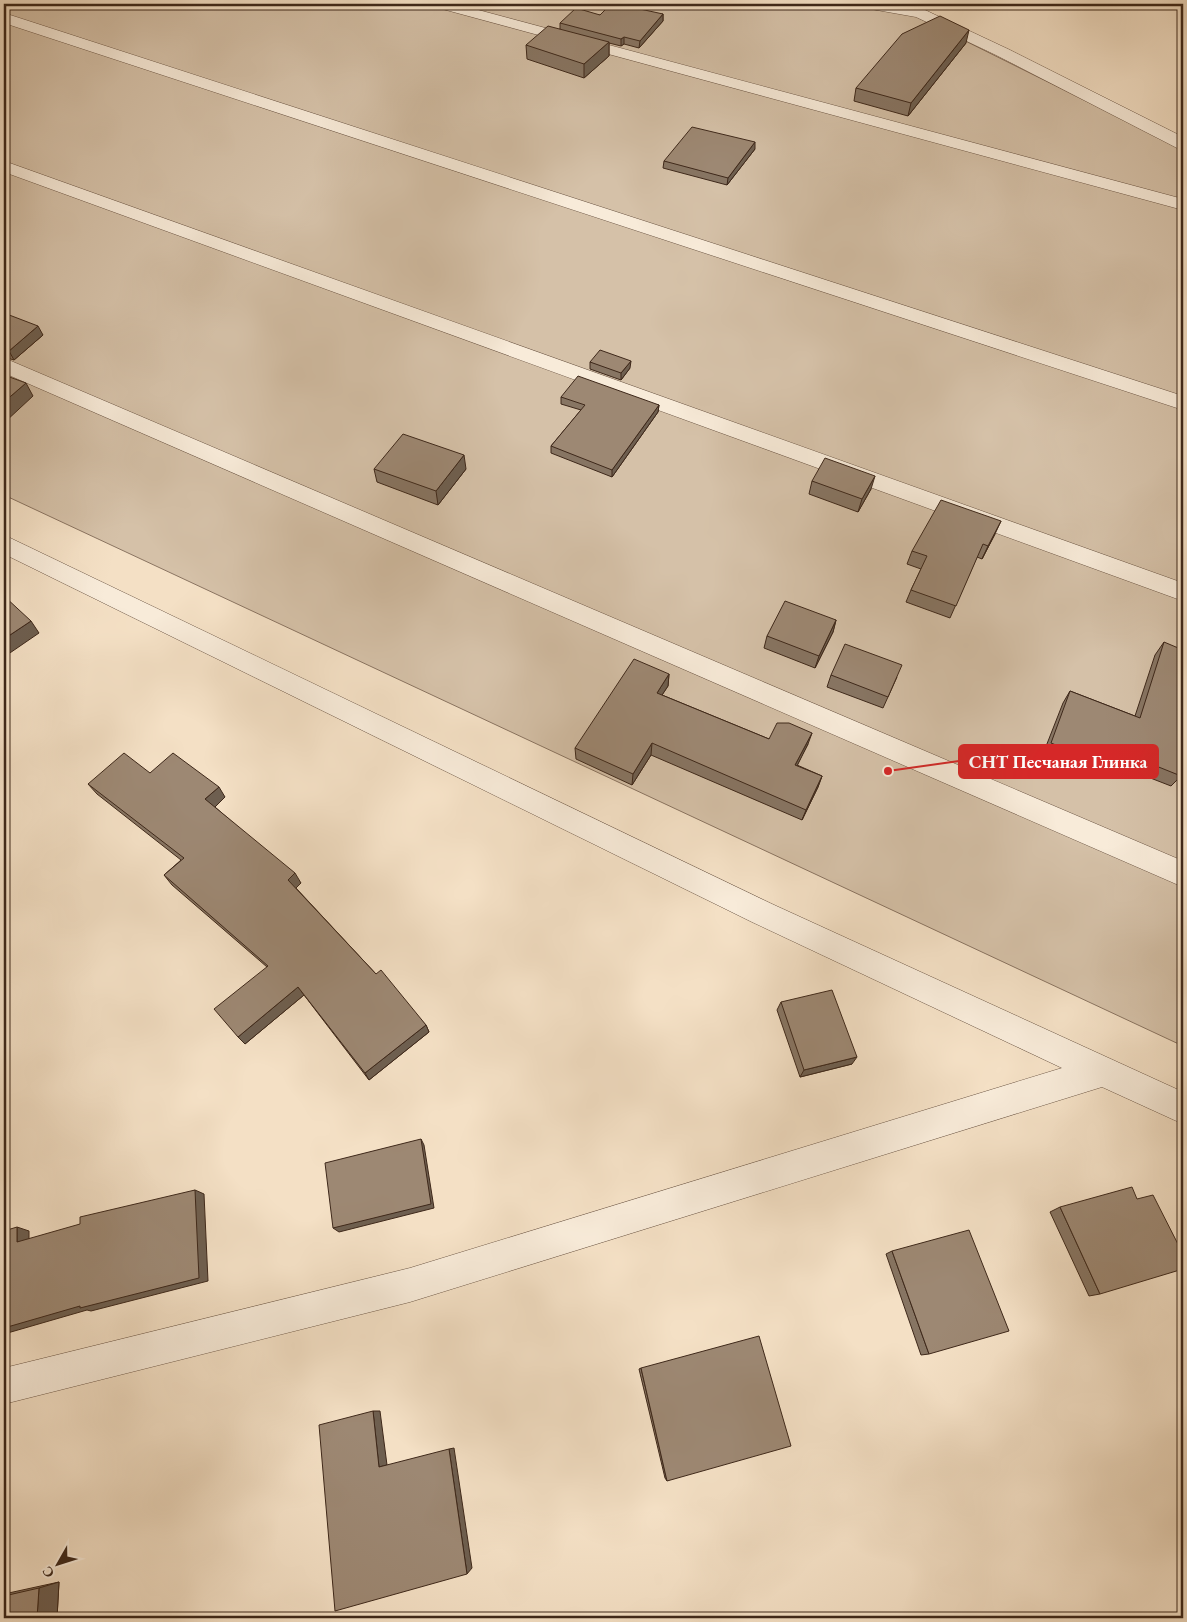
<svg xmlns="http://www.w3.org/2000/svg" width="1187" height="1622" viewBox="0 0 1187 1622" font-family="'EB Garamond',serif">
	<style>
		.green { fill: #d5c1a8; stroke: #8a7461 }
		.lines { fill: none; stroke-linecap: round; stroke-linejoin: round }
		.minor-casing { stroke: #6c5645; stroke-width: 1 }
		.minor { fill: #f8ebd9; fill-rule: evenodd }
		.wall { fill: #877563; stroke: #3e281a }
		.shaded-wall { fill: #6e5f50; stroke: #3e281a }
		.building { fill: #9d8873; stroke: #3e281a }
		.leader { fill: none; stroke: #d62828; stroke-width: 2 }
		.callout-dot { fill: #d62828; stroke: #f8ebd9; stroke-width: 2 }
		.callout { fill: #d62828; stroke: #d62828; stroke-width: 2 }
		.callout-label { font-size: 18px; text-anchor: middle; font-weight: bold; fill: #fff }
	</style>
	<rect width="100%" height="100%" fill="#f4e0c5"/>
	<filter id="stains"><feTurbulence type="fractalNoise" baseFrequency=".004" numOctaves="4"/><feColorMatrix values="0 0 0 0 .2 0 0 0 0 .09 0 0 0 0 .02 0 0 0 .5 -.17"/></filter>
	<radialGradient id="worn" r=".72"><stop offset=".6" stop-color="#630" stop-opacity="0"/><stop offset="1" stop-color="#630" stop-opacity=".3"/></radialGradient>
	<path class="green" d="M 4,4 L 895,4 L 919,18 L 1183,149 L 1183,1046 L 4,495 Z"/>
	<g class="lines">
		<defs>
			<path id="minor" d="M 432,4 L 456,4 L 1183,199 L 1183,210 L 435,7 Z
				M 863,4 L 895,4 L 925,10 L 1008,49 L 1183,137 L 1183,149 L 1177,148 L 996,55 L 916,17 L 871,9 L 866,7 Z
				M 4,13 L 1183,396 L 1183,410 L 4,23 Z
				M 4,161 L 1183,583 L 1183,601 L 4,172 Z
				M 4,358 L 1183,861 L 1183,887 L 4,373 Z
				M 4,535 L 772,904 L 1183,1092 L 1183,1124 L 1102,1087 L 410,1302 L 4,1404 L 4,1368 L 410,1268 L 1062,1068 L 752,922 L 4,554 Z"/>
		</defs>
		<use href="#minor" class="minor-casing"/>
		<use href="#minor" class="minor"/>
	</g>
	<path class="wall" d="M 663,14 L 663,21 L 639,48 L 624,44 L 621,46 L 609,43 L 609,56 L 584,78 L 527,59 L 526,45 L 560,29 L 560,23 L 600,15 Z
		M 966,43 L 908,116 L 854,101 L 856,88 Z
		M 755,149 L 727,185 L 663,168 L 664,161 Z
		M 4,313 L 43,335 L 14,360 L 4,357 Z
		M 590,362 L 630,368 L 621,380 L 590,369 Z
		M 561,397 L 659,405 L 658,412 L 612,477 L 551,453 L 551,446 L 581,410 L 561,404 Z
		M 374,469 L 466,469 L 438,505 L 377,482 Z
		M 812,481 L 871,489 L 858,512 L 809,494 Z
		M 995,534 L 982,559 L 977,557 L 950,618 L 906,602 L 911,590 L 921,569 L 907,564 L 912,551 Z
		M 836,620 L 833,632 L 815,668 L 764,648 L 767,636 Z
		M 1164,642 L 1181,776 L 1171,786 L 1099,758 L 1098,762 L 1089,773 L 1043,754 L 1063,703 L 1070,691 L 1135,716 L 1155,655 Z
		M 669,674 L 668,686 L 662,695 L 769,739 L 808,744 L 797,765 L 822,776 L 818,787 L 802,820 L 651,755 L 632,785 L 576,759 L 575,748 Z
		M 831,675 L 897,677 L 883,708 L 827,687 Z
		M 88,784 L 225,797 L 215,807 L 301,883 L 296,888 L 376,974 L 426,1025 L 429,1032 L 369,1080 L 304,995 L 245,1044 L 267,967 L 172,885 L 164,875 L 181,860 L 97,794 Z
		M 781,1002 L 852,1064 L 800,1077 L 777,1010 Z
		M 1060,1207 L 1100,1294 L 1089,1296 L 1050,1212 Z
		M 892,1251 L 929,1354 L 921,1355 L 886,1254 Z
		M 641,1368 L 667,1481 L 665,1478 L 639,1369 Z
		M 59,1582 L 57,1618 L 4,1618 L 4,1594 Z"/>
	<path class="shaded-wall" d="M 663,14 L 663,21 L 639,48 L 640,41 Z
		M 969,30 L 966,43 L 908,116 L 911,103 Z
		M 624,37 L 624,44 L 621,46 L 621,39 Z
		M 609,42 L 609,56 L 584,78 L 584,64 Z
		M 755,142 L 755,149 L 727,185 L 728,178 Z
		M 38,326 L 43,335 L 14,360 L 9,351 Z
		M 631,361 L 630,368 L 621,380 L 621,373 Z
		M 26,383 L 33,396 L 5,422 L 4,420 L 4,402 Z
		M 659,405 L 658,412 L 612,477 L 612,470 Z
		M 464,455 L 466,469 L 438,505 L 436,491 Z
		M 875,476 L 871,489 L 858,512 L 862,499 Z
		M 1001,521 L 995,534 L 982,559 L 988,546 Z
		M 836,620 L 833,632 L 815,668 L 819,656 Z
		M 31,621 L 39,633 L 4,657 L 4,639 Z
		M 669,674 L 668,686 L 656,704 L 657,693 Z
		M 812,733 L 808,744 L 792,776 L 795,765 Z
		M 652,743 L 651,755 L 632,785 L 633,774 Z
		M 822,776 L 818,787 L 802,820 L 806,810 Z
		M 219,787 L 225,797 L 212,810 L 205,799 Z
		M 295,873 L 301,883 L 294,890 L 288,880 Z
		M 298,987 L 304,995 L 245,1044 L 238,1037 Z
		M 426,1025 L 429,1032 L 369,1080 L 365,1073 Z
		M 857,1057 L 852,1064 L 800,1077 L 804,1070 Z
		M 421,1139 L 424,1145 L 434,1208 L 339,1232 L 333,1228 Z
		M 195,1190 L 204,1194 L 208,1281 L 91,1311 L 87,1310 L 4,1334 L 4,1328 Z
		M 17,1227 L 29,1231 L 29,1246 L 17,1242 Z
		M 373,1411 L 380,1411 L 387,1465 L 379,1467 Z
		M 454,1448 L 472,1568 L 467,1574 L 449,1449 Z
		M 59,1582 L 57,1618 L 37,1618 L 39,1588 Z"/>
	<path class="building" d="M 611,4 L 617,4 L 663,14 L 640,41 L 624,37 L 621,39 L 560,23 L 576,8 L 600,15 Z
		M 940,16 L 969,30 L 911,103 L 856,88 L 902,34 Z
		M 548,26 L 609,42 L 584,64 L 526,45 Z
		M 692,127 L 755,142 L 728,178 L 664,161 Z
		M 4,313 L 38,326 L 9,351 L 4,350 Z
		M 600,350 L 631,361 L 621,373 L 590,362 Z
		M 4,375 L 26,383 L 4,402 Z
		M 578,376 L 659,405 L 612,470 L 551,446 L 585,405 L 561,397 Z
		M 403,434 L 464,455 L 436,491 L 374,469 Z
		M 825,458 L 875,476 L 862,499 L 812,481 Z
		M 941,500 L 1001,521 L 988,546 L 983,544 L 956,606 L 911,590 L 927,556 L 912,551 Z
		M 4,596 L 31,621 L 4,639 Z
		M 785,601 L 836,620 L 819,656 L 767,636 Z
		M 1164,642 L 1183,650 L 1183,768 L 1181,776 L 1104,745 L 1098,762 L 1051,743 L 1070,691 L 1140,718 Z
		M 845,644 L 902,665 L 888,697 L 831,675 Z
		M 634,659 L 669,674 L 657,693 L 769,739 L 777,723 L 789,723 L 812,733 L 795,765 L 822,776 L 806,810 L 652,743 L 633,774 L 575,748 Z
		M 124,753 L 150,773 L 173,753 L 219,787 L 205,799 L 295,873 L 288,880 L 376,974 L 381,970 L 426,1025 L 365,1073 L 298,987 L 238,1037 L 214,1009 L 268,966 L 164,875 L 184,858 L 88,784 Z
		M 832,990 L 857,1057 L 804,1070 L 781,1002 Z
		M 421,1139 L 431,1204 L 333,1228 L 325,1163 Z
		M 1132,1187 L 1137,1199 L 1153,1195 L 1183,1254 L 1183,1269 L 1100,1294 L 1060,1207 Z
		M 195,1190 L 199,1278 L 80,1308 L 80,1306 L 4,1328 L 4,1231 L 17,1227 L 17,1242 L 80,1224 L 80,1217 Z
		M 969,1230 L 1009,1331 L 929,1354 L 892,1251 Z
		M 759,1336 L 791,1446 L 667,1481 L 641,1368 Z
		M 373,1411 L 379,1467 L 449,1449 L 467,1574 L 335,1611 L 319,1425 Z
		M 39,1588 L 37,1618 L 4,1618 L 4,1596 Z"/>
	<path class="leader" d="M888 771L959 761"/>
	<circle class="callout-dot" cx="888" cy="771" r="5"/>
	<rect class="callout" x="959" y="745" width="199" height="33" rx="5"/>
	<g class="callout-label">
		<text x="1058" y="768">СНТ Песчаная Глинка</text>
	</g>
	<rect width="1187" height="1622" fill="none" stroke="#f4e0c5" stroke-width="20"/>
	<rect x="5" y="5" width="1177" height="1612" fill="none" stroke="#3e281a" stroke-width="2.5"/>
	<rect x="10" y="10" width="1167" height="1602" fill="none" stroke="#3e281a"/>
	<g transform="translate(58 1564) rotate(231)" stroke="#f8ebd9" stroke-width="4" paint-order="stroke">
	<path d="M0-4L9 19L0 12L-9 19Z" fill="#3e281a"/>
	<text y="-8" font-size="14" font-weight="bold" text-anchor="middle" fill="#3e281a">С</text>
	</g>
	<rect width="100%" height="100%" filter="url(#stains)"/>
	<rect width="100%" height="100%" fill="url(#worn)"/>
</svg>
